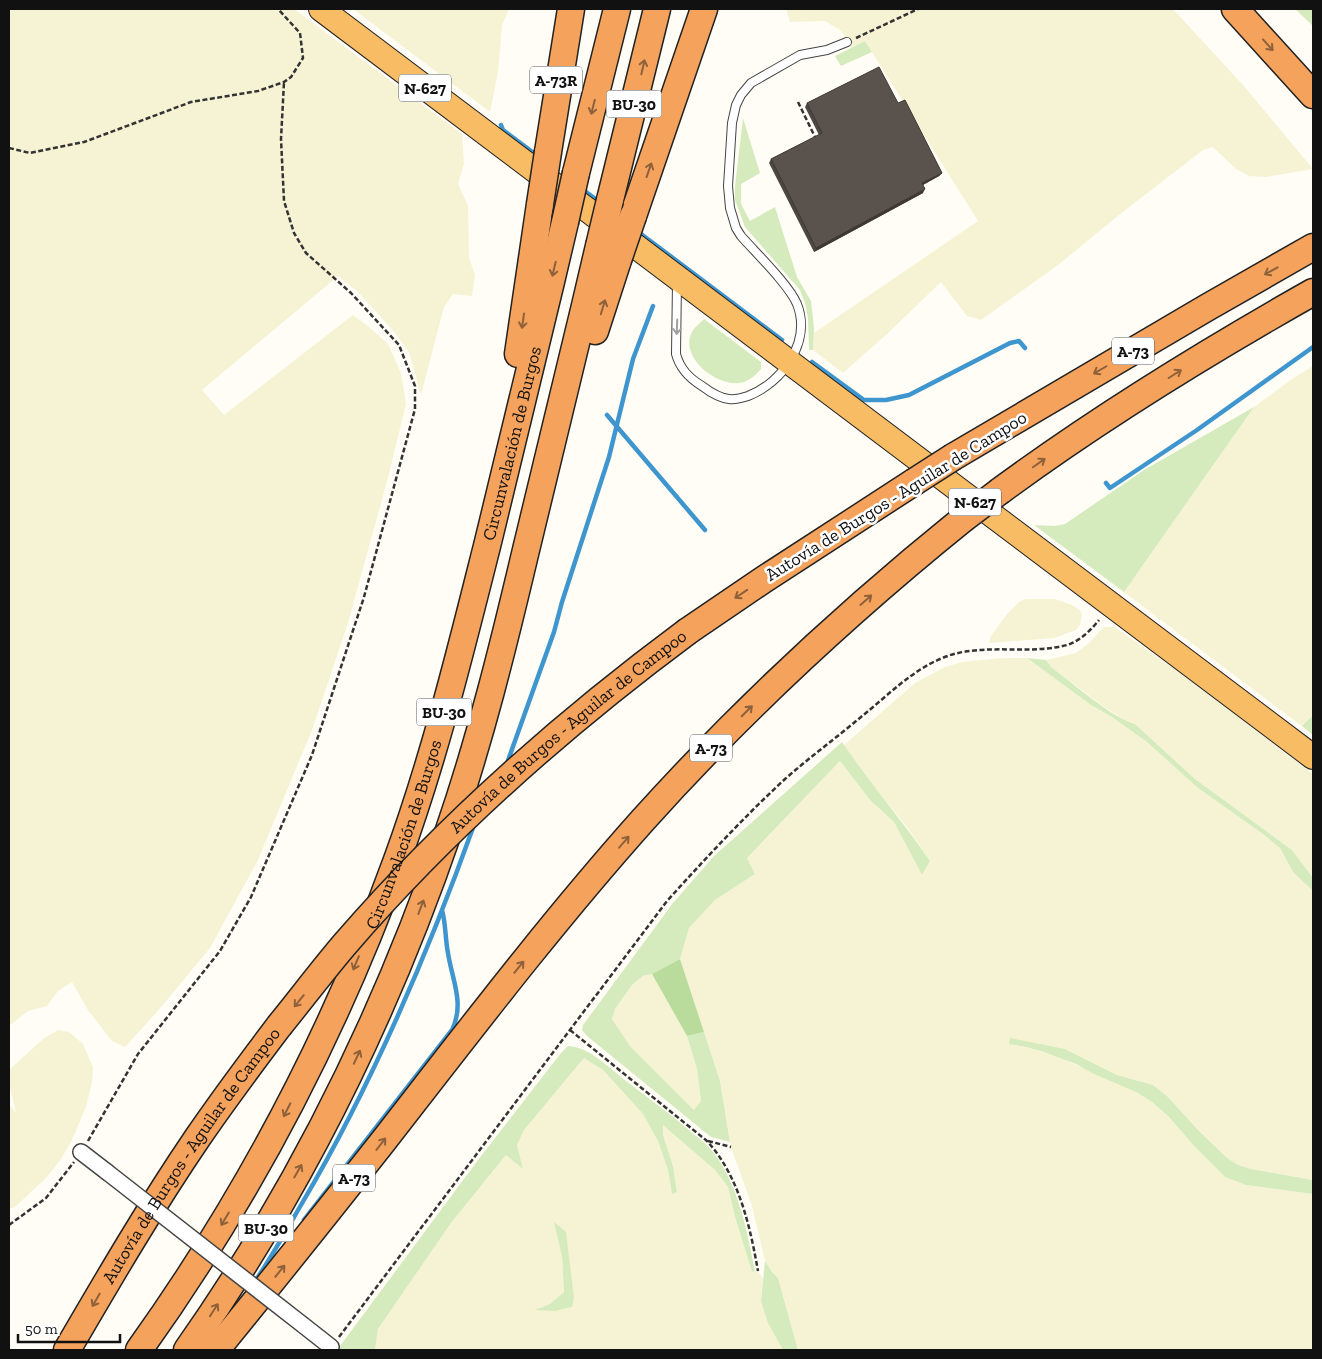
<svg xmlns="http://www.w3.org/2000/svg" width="1322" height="1359" viewBox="0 0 1322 1359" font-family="'Zilla Slab',serif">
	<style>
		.farmland { fill: #f6f3d4; fill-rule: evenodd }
		.green { fill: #d5ebbd }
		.forest { fill: #b9dc9c }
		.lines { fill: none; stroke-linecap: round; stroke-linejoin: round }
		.stream { stroke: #3f96cf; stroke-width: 4.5 }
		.service-casing { stroke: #444; stroke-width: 10 }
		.minor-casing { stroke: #444; stroke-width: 18 }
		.trunk-casing { stroke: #222; stroke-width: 26 }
		.motorway-casing { stroke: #222; stroke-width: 29 }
		.path { stroke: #333; stroke-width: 2.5; stroke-dasharray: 5 2.5; stroke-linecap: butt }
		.service { stroke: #fff; stroke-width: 8 }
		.minor { stroke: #fff; stroke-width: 15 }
		.trunk { stroke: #f7bc64; stroke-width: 24 }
		.motorway { stroke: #f5a25d; stroke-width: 26 }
		.minor-bridge-casing { stroke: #444; stroke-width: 18; stroke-linecap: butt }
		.motorway-bridge-casing { stroke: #222; stroke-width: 29; stroke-linecap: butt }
		.minor-bridge { stroke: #fff; stroke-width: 15 }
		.motorway-bridge { stroke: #f5a25d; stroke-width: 26 }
		.wall { fill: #4d4742 }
		.shaded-wall { fill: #3f3936 }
		.building { fill: #5a524d; stroke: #3f3936 }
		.oneway { stroke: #8e613b }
		.oneway2 { stroke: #a0a0a0 }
		.labels { text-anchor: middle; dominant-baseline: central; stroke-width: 5; stroke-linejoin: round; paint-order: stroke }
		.shield { fill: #fff; stroke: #585858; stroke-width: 1 }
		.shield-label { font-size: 16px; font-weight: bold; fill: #111 }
		.street-label { font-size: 18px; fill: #111; stroke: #fff }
	</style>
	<rect width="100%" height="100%" fill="#fffdf5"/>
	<path class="farmland" d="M 9,9 L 294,9 L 462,134 L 464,164 L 458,184 L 468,206 L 469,258 L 475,275 L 472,296 L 453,294 L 444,307 L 421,395 L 409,352 L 391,328 L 356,290 L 338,276 L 202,390 L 224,415 L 353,315 L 369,327 L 388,344 L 401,373 L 406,404 L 389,474 L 348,623 L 312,730 L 258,860 L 210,948 L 156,1013 L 125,1047 L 112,1041 L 88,1010 L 72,982 L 58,991 L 47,1006 L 28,1011 L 9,1026 Z
		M 353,9 L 509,9 L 502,25 L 498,72 L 490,112 Z
		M 786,9 L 1173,9 L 1243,85 L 1313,169 L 1266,177 L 1249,176 L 1236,169 L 1213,147 L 1203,150 L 1119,215 L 1058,265 L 981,320 L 967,316 L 941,282 L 887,334 L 843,373 L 813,350 L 814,333 L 978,221 L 865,41 L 850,48 L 846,38 L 840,30 L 825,21 L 790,22 Z
		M 1313,366 L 1313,715 L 1302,726 L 1124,592 L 1254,407 L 1292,379 Z
		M 1025,599 L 1055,599 L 1072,605 L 1080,610 L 1082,615 L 1080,625 L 1076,630 L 1054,638 L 989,643 L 991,636 L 1007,614 L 1019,602 Z
		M 1104,627 L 1115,627 L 1180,673 L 1313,774 L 1313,878 L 1292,850 L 1195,779 L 1135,724 L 1127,722 L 1103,706 L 1051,667 L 1046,660 L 1076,653 L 1088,644 Z
		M 1003,658 L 1027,658 L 1091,705 L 1112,717 L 1147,742 L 1198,788 L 1263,834 L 1280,848 L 1293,872 L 1313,891 L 1313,1180 L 1251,1169 L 1238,1165 L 1227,1158 L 1199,1131 L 1167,1096 L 1153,1085 L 1117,1075 L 1065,1049 L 1009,1044 L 1026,1047 L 1059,1057 L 1136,1092 L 1152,1102 L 1168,1116 L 1195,1147 L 1225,1177 L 1246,1185 L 1313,1194 L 1313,1350 L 798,1350 L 778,1278 L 772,1272 L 765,1261 L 752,1206 L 731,1147 L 720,1081 L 680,959 L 689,928 L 715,900 L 755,874 L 747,858 L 840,761 L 870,800 L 894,822 L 922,875 L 930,861 L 907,827 L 865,775 L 844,745 L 915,683 L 945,667 L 962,662 Z
		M 652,974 L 687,1036 L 697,1069 L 701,1101 L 694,1110 L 630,1046 L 612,1019 L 615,1009 L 632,985 L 643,976 Z
		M 58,1030 L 69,1032 L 83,1044 L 93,1067 L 92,1082 L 86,1107 L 72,1140 L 61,1159 L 47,1177 L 15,1207 L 9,1209 L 9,1104 L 16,1113 L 9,1083 L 9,1070 L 43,1039 Z
		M 584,1058 L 603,1070 L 643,1114 L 658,1141 L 668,1170 L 672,1193 L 677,1192 L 673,1166 L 663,1135 L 663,1124 L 715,1170 L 728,1187 L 735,1217 L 752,1272 L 758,1271 L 763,1279 L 761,1301 L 783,1350 L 375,1350 L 378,1329 L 451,1223 L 506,1155 L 522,1168 L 517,1145 L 524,1130 ZM 555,1223 L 574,1298 L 537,1309 L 550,1304 L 564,1293 L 562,1257 Z"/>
	<path class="green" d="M 1295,9 L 1313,9 L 1313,26 Z
		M 865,41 L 872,52 L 841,66 L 835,56 Z
		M 743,118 L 760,173 L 741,184 L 741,204 L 750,221 L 775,207 L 797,277 L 811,301 L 814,328 L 813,350 L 809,350 L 808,318 L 805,303 L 800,290 L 745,227 L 735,200 L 735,186 Z
		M 704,319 L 761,362 L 761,369 C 755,376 748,382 739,383 C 715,386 677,355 693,330 C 696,326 701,322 704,319 Z
		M 1254,407 L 1124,592 L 1034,525 L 1055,526 L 1065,524 L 1144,470 Z
		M 1027,658 L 1046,660 L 1051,667 C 1069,680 1115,720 1135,724 L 1195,779 L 1292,850 L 1313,878 L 1313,891 L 1293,872 L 1280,848 L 1263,834 L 1198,788 L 1147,742 L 1112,717 L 1091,705 Z
		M 1313,715 L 1313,735 L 1302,726 Z
		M 842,742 C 870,783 902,820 930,861 L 922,875 L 894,822 L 870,800 L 840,761 L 747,858 L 755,874 L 715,900 L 689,928 L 680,959 L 652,974 L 643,976 L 632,985 L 615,1009 L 612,1019 L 630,1046 L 694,1110 L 701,1101 L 697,1069 L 687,1036 L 704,1032 L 720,1081 L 730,1142 L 711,1137 L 587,1036 L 582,1030 L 583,1025 L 673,903 L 714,856 Z
		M 1010,1038 L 1065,1049 L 1117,1075 L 1153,1085 L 1167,1096 L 1199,1131 L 1227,1158 L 1238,1165 L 1251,1169 L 1313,1180 L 1313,1194 L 1246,1185 L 1225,1177 L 1195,1147 L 1168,1116 L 1152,1102 L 1136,1092 L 1094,1074 L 1076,1064 L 1044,1052 L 1026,1047 L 1009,1044 Z
		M 568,1046 C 590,1047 609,1068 626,1081 C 647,1097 669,1113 689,1130 C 697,1137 707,1144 714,1153 C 739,1187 747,1231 755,1271 L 752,1272 L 735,1217 L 728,1187 L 715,1170 L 663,1125 L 663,1135 L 673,1166 L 677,1192 L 672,1194 L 668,1170 L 658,1141 L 643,1114 L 603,1070 L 584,1058 L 524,1130 L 517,1145 L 523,1169 L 506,1155 L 451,1223 L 378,1329 L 375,1350 L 337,1350 L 478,1160 L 561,1053 Z
		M 554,1222 L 566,1232 L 574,1298 L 572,1307 L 555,1311 L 535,1310 L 550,1304 L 564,1292 L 562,1257 Z
		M 765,1261 L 772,1272 L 778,1278 L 798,1350 L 783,1350 L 768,1323 L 761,1301 Z"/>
	<path class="forest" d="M 680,959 L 704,1032 L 687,1036 L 652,974 Z"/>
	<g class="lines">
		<path class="stream" d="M 501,125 L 503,130 L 539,157
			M 582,189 L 601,203
			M 637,231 L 782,340
			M 812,362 L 864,400 L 886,400 L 909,395 L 1010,343 L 1019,341 L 1025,348
			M 607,415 L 705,530
			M 1106,483 L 1110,488 L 1197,430 L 1313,347
			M 506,766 L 554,632 L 562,602 L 609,457 L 633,359 L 653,306
			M 304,1220 L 452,1030 C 465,1003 452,980 448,953 C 445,938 446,924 442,910
			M 254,1283 C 271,1258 286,1231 301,1205 C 372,1085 427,956 474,825"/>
		<defs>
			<path id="service" d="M 677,283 L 676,354 C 680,369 689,378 702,386 C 710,392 719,398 729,399 C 735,400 742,398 748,396 C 782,383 812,342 797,304 C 789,285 756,253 741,236 L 736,228 L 730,208 L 728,186 L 732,123 L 736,105 L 741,95 L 751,83 L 800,55 L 827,50 L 847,42"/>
			<path id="minor" d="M 81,1152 L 107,1172
				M 303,1325 L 331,1347"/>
			<path id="trunk" d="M 321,9 L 1313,757"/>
			<g id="motorway">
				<path d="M 1235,9 L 1313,95"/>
				<path d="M 548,152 L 571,9"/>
				<path d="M 576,173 L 617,9"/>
				<path d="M 610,200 L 657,9"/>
				<path d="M 633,216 L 704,9"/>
				<path d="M 595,331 L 618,260"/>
				<path d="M 518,354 L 540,204"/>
				<path d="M 953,457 L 1208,307 L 1313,247"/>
				<path d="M 1000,491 C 1099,418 1205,353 1313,292"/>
				<path d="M 688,631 L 763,580 L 914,482"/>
				<path id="s1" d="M 67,1350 C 109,1278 151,1206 198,1137 C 224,1099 251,1063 279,1026"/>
				<path id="s2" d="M 139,1350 C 247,1199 334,1034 397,860 C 435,756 461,649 488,542 C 514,436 540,329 565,222"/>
				<path d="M 187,1350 C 299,1191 386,1014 449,830 C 480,740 503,647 525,554 C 550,452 575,349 599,246"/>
				<path d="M 216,1350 C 273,1280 329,1210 385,1139 C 469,1031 552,922 643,820 C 741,711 849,611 963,519"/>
			</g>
		</defs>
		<use href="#service" class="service-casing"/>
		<use href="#minor" class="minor-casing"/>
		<use href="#trunk" class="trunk-casing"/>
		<use href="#motorway" class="motorway-casing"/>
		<path class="path" d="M 856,38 L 918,9
			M 798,102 L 816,139
			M 9,148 L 30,153 L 84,142 L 191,102 L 258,91 L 284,82 L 291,77 L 303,58 L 300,33 L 278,9
			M 570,1030 L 707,1141 C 739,1176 750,1226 758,1271
			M 88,1141 L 138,1054 L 220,951 L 251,897 L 312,755 L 364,597 L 415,409 L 415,386 L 399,345 L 351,293 L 306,253 L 294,233 L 284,201 L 281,139 L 284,82
			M 708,1141 L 731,1147
			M 9,1225 L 46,1198 L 74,1162
			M 339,1337 L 667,901 C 705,859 743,818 785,779 C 810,757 836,738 861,717 C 886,697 910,672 940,659 C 980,641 1026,656 1067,645 C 1080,641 1091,630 1099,620"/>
		<use href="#service" class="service"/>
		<use href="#minor" class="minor"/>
		<use href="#trunk" class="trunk"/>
		<use href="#motorway" class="motorway"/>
		<defs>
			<path id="minor-bridge" d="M 107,1172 L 303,1325"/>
			<g id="motorway-bridge">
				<path d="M 540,204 L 548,152"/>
				<path d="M 565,222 L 576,173"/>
				<path d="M 599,246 L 610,200"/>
				<path d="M 618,260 L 633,216"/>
				<path d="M 914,482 L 953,457"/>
				<path d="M 963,519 L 1000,491"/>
				<path id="s3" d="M 279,1026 C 301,999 322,971 345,944 C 447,826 564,723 688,631"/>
			</g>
		</defs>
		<use href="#minor-bridge" class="minor-bridge-casing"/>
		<use href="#motorway-bridge" class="motorway-bridge-casing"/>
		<use href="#minor-bridge" class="minor-bridge"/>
		<use href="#motorway-bridge" class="motorway-bridge"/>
	</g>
	<path class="wall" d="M 807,103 L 898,103 L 942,173 L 939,176 L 923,185 L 923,193 L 814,252 L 769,163 L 771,159 L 819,135 L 805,107 Z"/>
	<path class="shaded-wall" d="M 942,173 L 939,176 L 919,187 L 922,183 Z
		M 925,189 L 923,193 L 814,252 L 816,248 Z"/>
	<path class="building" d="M 879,67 L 898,103 L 905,100 L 942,173 L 922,183 L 925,189 L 816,248 L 771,159 L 822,133 L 807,103 Z"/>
	<defs><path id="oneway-shaft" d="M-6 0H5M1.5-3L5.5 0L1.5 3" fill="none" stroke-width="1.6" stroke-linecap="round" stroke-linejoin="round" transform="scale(1.25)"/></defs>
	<g class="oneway">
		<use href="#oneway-shaft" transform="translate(1268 45) rotate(48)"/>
		<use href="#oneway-shaft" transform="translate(643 67) rotate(-77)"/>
		<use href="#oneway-shaft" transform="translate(593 107) rotate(104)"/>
		<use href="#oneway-shaft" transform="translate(649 170) rotate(-71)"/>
		<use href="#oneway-shaft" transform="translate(554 269) rotate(103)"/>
		<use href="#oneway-shaft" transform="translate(1271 271) rotate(151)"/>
		<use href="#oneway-shaft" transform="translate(603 307) rotate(-73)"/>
		<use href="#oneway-shaft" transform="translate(523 321) rotate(98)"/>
		<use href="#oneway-shaft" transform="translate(1100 370) rotate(150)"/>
		<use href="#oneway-shaft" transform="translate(1175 374) rotate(-32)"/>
		<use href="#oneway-shaft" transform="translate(1039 463) rotate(-35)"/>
		<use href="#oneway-shaft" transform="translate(741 594) rotate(146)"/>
		<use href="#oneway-shaft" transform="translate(866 600) rotate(-41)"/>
		<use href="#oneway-shaft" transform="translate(747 711) rotate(-45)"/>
		<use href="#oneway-shaft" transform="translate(624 842) rotate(-49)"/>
		<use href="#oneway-shaft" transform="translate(421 907) rotate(-69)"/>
		<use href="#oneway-shaft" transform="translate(356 963) rotate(113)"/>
		<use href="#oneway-shaft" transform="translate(519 967) rotate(-51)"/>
		<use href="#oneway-shaft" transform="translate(299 1001) rotate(129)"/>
		<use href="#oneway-shaft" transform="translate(357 1057) rotate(-65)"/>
		<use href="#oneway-shaft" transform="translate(287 1110) rotate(117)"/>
		<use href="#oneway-shaft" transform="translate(381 1144) rotate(-52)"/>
		<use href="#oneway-shaft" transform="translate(298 1171) rotate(-60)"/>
		<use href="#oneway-shaft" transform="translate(225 1219) rotate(121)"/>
		<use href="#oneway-shaft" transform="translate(280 1271) rotate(-51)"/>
		<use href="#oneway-shaft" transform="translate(96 1300) rotate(120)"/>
		<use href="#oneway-shaft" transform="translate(214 1310) rotate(-57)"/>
	</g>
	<use class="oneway2" href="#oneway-shaft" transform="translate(677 327) rotate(92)"/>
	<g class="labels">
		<g class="shield">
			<rect x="530" y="66.5" width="52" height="27" rx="4"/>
			<rect x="399" y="74.5" width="52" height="27" rx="4"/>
			<rect x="606.5" y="90.5" width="55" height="27" rx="4"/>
			<rect x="1112" y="337.5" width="42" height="27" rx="4"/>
			<rect x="949" y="488.5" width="52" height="27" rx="4"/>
			<rect x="416.5" y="698.5" width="55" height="27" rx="4"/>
			<rect x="690" y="734.5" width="42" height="27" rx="4"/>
			<rect x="333" y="1164.5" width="42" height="27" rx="4"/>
			<rect x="238.5" y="1214.5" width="55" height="27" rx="4"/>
		</g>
		<g class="shield-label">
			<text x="556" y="80">A-73R</text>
			<text x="425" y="88">N-627</text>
			<text x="634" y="104">BU-30</text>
			<text x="1133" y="351">A-73</text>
			<text x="975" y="502">N-627</text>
			<text x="444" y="712">BU-30</text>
			<text x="711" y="748">A-73</text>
			<text x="354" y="1178">A-73</text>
			<text x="266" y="1228">BU-30</text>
		</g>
		<g class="street-label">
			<text stroke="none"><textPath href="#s2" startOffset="988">Circunvalación de Burgos</textPath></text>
			<text transform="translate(896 496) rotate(-32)">Autovía de Burgos - Aguilar de Campoo</text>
			<text stroke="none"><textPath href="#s3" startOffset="414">Autovía de Burgos - Aguilar de Campoo</textPath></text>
			<text stroke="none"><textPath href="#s2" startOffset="582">Circunvalación de Burgos</textPath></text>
			<text stroke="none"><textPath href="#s1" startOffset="231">Autovía de Burgos - Aguilar de Campoo</textPath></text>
		</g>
	</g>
	<rect width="1322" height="1359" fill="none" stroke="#111111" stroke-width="20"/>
	<path d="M18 1334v8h102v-8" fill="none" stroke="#111111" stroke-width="2.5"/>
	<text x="25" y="1334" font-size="15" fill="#111111" stroke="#ffffff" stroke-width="4" paint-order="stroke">50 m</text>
</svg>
